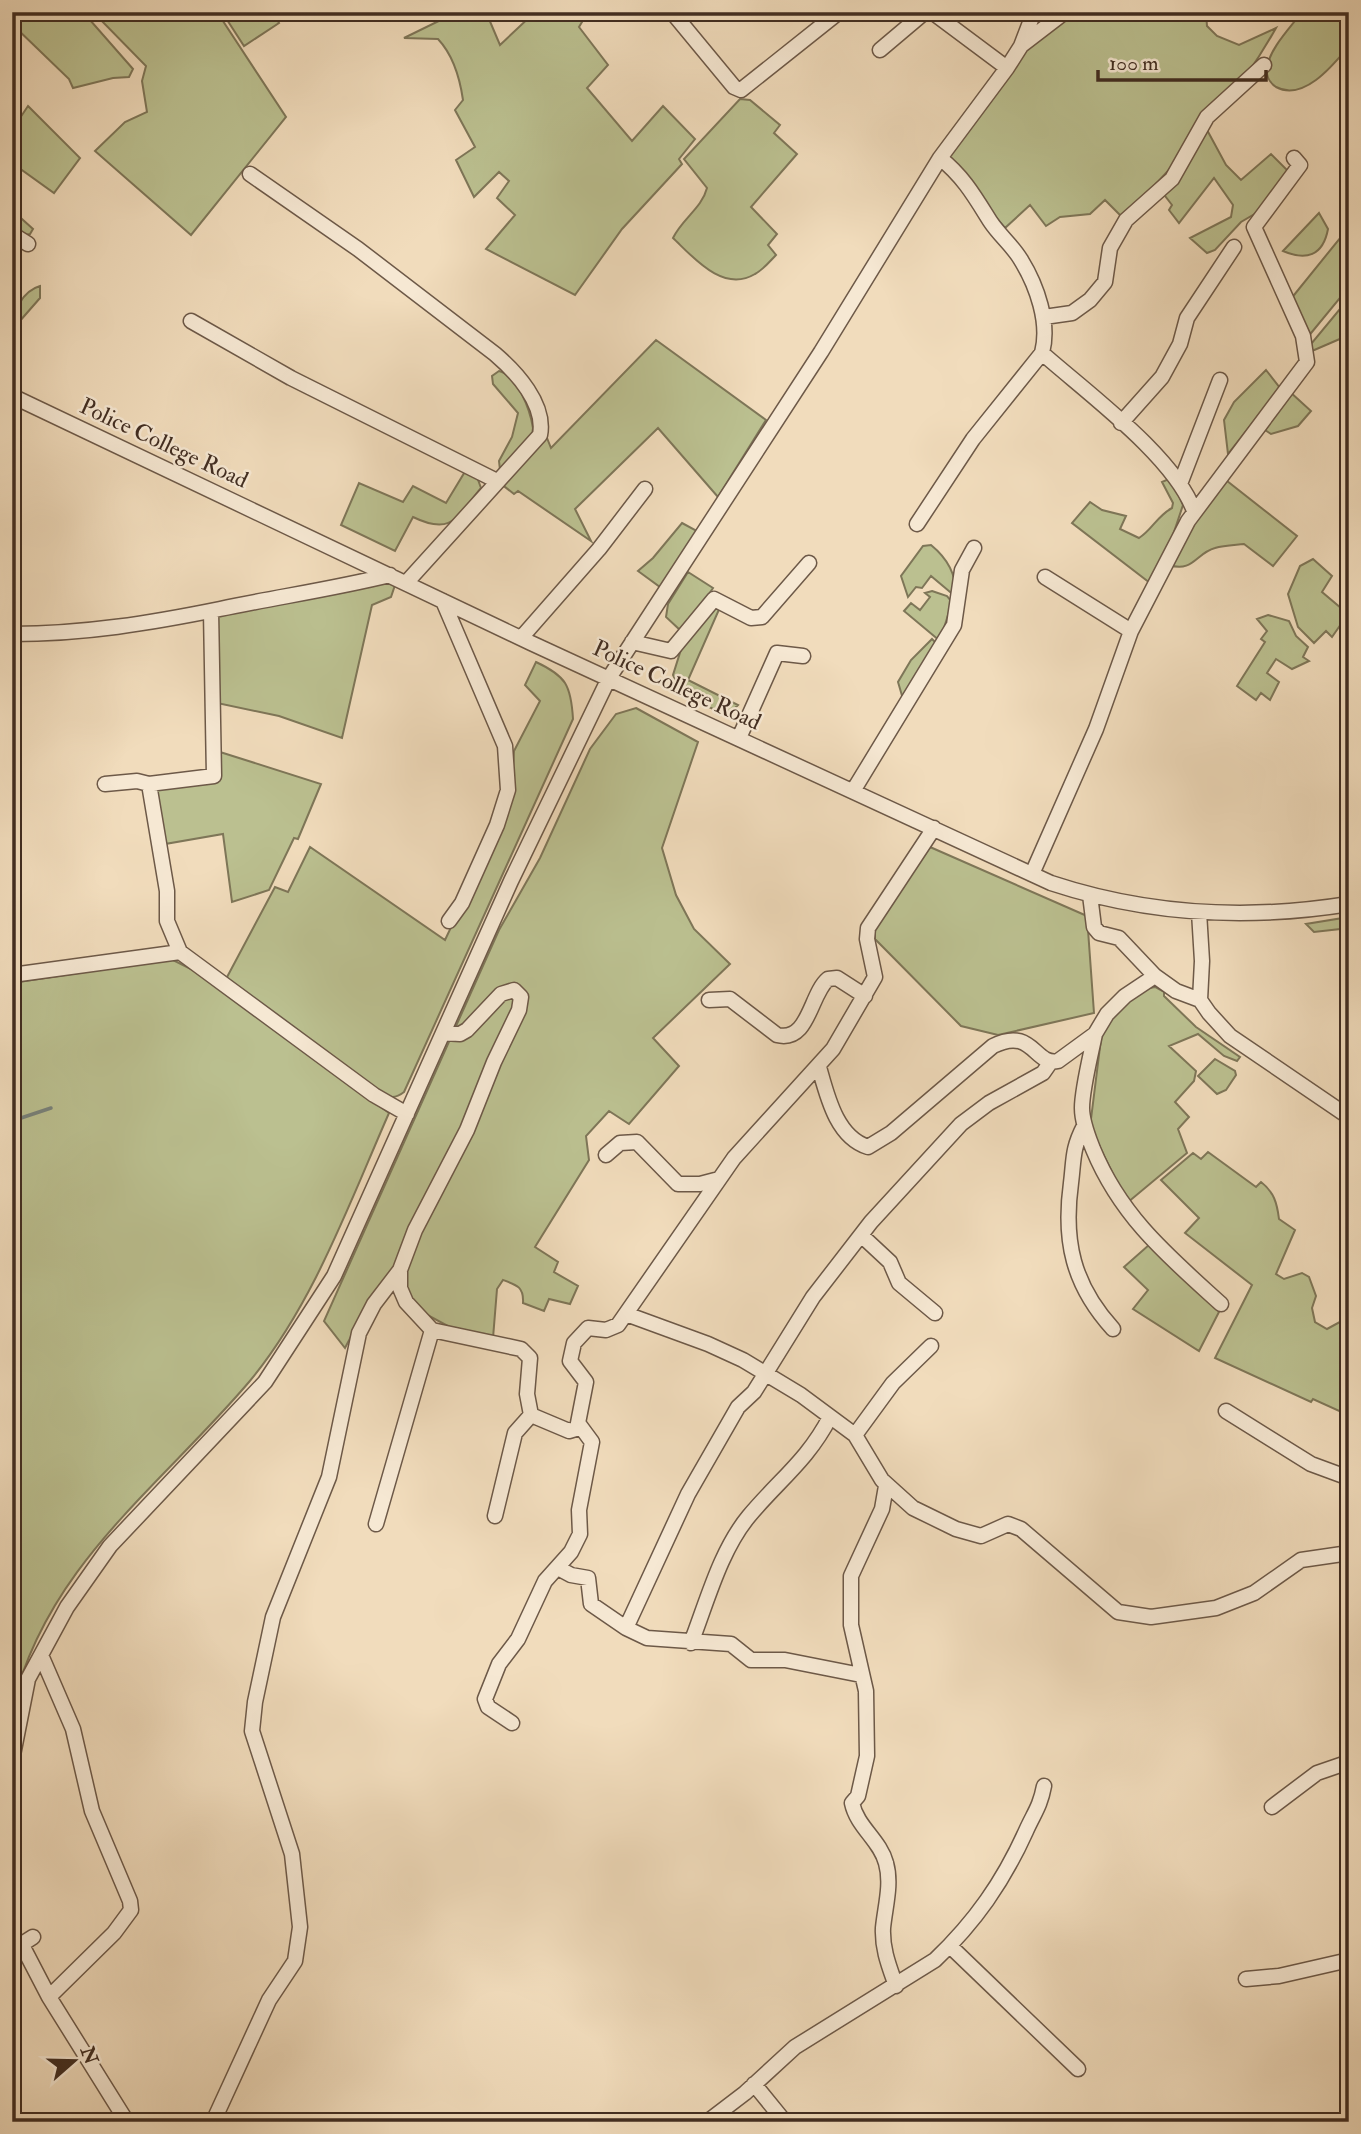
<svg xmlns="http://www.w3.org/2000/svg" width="1361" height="2134" viewBox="0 0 1361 2134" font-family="'IM FELL Double Pica',serif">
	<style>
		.green { fill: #bbc090; stroke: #7e7658; stroke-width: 2 }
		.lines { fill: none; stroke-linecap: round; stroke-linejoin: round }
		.stream { stroke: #78827b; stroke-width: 3.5 }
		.minor-casing { stroke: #6d5948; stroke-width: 17 }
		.minor { stroke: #f6e8d3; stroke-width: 14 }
		.labels { text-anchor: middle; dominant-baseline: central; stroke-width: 5; stroke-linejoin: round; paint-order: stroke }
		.street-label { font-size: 23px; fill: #412d21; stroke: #f6e8d3 }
	</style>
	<rect width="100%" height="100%" fill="#f1dcbc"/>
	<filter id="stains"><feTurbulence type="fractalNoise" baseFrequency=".00286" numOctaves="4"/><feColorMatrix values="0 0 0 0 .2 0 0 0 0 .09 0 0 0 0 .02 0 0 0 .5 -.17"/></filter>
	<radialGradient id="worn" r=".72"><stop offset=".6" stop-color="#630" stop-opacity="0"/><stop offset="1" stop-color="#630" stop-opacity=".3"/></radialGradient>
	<path class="green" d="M 12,12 L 83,12 L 133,69 L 129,77 L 113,78 L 73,88 L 69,79 L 12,24 Z
		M 93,12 L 217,12 L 286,117 L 191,235 L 95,151 L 125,122 L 147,112 L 142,81 L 146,66 Z
		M 222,12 L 272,12 L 279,23 L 244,46 Z
		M 457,12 L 486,12 L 500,45 L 535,12 L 576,12 L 582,22 L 579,27 L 608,65 L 587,88 L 632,141 L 663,106 L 695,139 L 679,159 L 682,164 L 622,229 L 575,295 L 486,249 L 515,215 L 497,198 L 509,181 L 499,172 L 474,197 L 456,160 L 475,147 L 455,110 L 463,100 C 460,79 453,55 438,39 L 404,38 Z
		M 1071,12 L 1206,12 L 1207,26 L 1217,36 L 1239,45 L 1276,28 C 1236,100 1180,160 1123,218 L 1105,200 L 1090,214 L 1060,217 L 1046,226 L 1030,205 L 1005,228 L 946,158 L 1029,45 Z
		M 1302,12 L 1349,12 L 1349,46 C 1334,64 1304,102 1276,87 C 1270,83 1266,76 1267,68 C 1269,49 1291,27 1302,12 Z
		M 740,99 L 750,100 L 780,125 L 774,133 L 797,154 L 751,207 L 777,234 L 768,245 L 776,255 C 770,261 763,270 755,274 C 723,293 694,258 673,238 C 682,219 702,208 707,188 L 684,159 Z
		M 28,106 L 80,158 L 54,193 L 19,168 L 12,179 L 12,130 Z
		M 1206,128 L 1226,165 L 1241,180 L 1271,154 L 1290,173 L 1263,209 L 1241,222 L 1215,250 L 1207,253 L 1190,238 L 1231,217 L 1233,205 L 1214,178 L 1179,223 L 1169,210 L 1172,205 L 1162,192 Z
		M 12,210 L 33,229 L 30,234 L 21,236 L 12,232 Z
		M 1319,213 L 1328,229 C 1323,256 1306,261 1283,251 Z
		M 1349,227 L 1349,287 L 1307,338 L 1290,300 Z
		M 40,286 L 40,298 L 12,330 C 12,313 22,291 40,286 Z
		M 1349,298 L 1349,335 L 1312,351 L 1311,344 Z
		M 656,340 L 766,420 L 718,497 L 658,428 L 575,509 L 591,541 L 518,491 L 514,494 L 500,483 L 545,433 L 551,448 Z
		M 1266,370 L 1280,388 L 1228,454 L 1224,420 L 1234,402 Z
		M 499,371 C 518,376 530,410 533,428 L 532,435 L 500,470 L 499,461 L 512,437 L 518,413 L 493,384 L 492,376 Z
		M 1289,391 L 1311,411 L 1298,426 L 1271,434 L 1262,428 Z
		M 466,470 L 477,477 L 481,488 C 457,517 452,536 413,517 L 395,551 L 341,525 L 359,483 L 403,502 L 413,486 L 446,503 Z
		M 1222,477 L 1297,536 L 1273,566 L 1244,544 C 1235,545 1224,545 1215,548 C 1196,553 1193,573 1169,565 Z
		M 1171,478 L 1183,505 L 1168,550 L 1150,583 L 1072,523 L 1090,502 L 1102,510 L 1126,516 L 1120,529 L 1139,538 C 1152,530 1157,516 1172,508 L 1173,503 L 1162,482 Z
		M 682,523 L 697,531 L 660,587 L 638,571 L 653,558 Z
		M 931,545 C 947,558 957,576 956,597 L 931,576 L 922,588 L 916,587 L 908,597 L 901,576 L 923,546 Z
		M 1313,559 L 1332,576 L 1322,592 L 1348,614 L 1332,637 L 1326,631 L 1314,643 L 1298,627 L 1288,594 L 1300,566 Z
		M 688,572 L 713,588 L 686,628 L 680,630 L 666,617 L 668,604 Z
		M 387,582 L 395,585 L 391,597 L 372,605 L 342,738 L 279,716 L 217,703 L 215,613 Z
		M 932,591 L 947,596 L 952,602 L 940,641 L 904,611 L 911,603 L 920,610 L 930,597 L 925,593 Z
		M 711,605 L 721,605 L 688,680 L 738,705 L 727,716 L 673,689 L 676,681 L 673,675 L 684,640 Z
		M 1268,615 L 1289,621 L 1296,636 L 1308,647 L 1303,657 L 1309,661 L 1292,669 L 1276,659 L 1267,673 L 1279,682 L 1270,700 L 1261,693 L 1256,700 L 1237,686 L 1265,642 L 1261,639 L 1267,631 L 1257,619 Z
		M 932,639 L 937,644 L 903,699 L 898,682 L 911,660 Z
		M 536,662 C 566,676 571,685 573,719 L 404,1092 C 393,1101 386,1096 375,1090 L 226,979 L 275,887 L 288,892 L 310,847 L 445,940 L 511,801 L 514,751 L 540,701 L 525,685 Z
		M 636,708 L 698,742 L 662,848 L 676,895 L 694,929 L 730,964 L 653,1038 L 679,1066 L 629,1124 L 609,1111 L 586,1136 L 589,1160 L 535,1247 L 558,1262 L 554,1272 L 578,1286 L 570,1304 L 549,1299 L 544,1311 L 523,1303 C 524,1287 517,1285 503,1280 L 497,1289 L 493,1338 L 457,1331 L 420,1311 L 392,1272 L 368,1304 L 345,1348 L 324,1321 L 499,930 L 540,858 L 590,749 L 616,714 Z
		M 220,752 L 321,784 L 298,839 L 294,838 L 269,890 L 232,902 L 223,834 L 165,844 L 156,790 L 219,780 Z
		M 930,847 L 1087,916 L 1094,1013 L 998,1035 L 961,1026 L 875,939 L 875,926 Z
		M 1349,917 L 1349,928 L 1314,932 L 1306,924 Z
		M 171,959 L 199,973 L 389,1113 C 349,1204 313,1305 249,1382 C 159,1488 46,1566 12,1709 L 12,983 Z
		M 1155,987 L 1164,992 L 1164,996 L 1196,1027 L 1240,1057 L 1237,1061 L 1224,1056 L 1198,1034 L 1169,1046 L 1196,1071 L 1194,1081 L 1175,1102 L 1189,1117 L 1178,1129 L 1187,1153 L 1127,1203 L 1090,1127 L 1102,1031 L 1123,1005 L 1145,989 Z
		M 1215,1059 L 1235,1071 L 1236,1075 L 1226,1090 L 1217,1094 L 1198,1076 Z
		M 1208,1152 L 1256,1187 L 1261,1182 C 1274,1192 1277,1203 1279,1219 L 1295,1230 L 1276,1274 L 1284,1279 L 1302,1273 L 1309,1277 L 1316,1296 L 1312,1308 L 1315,1322 L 1327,1329 L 1349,1317 L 1348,1415 L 1313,1399 L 1311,1402 L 1215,1358 L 1252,1285 L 1185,1233 L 1199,1218 L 1161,1180 L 1193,1153 L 1201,1159 Z
		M 1150,1244 L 1221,1308 L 1199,1351 L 1133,1309 L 1148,1290 L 1124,1267 Z"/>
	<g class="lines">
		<path class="stream" d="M 12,1121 L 51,1108"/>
		<defs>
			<path id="minor" d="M 672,12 L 734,87 L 741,90 L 839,12
				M 932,12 L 1007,68
				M 1022,45 L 1065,12
				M 880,50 L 925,12
				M 940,158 C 963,176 975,197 990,221 C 999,235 1013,246 1021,260 C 1037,286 1050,323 1042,353 C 1086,392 1175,457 1194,511
				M 250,174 L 358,249 L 495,354 C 516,372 546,404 540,435 L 406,583
				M 12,234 L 28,244
				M 1044,317 L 1072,313 L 1090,300 L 1105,282 L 1110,248 L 1126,220 L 1172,179 L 1207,117 L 1264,65
				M 191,321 L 291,378 L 497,481
				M 12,396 L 531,643 L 1051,883 C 1148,915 1249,920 1349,904
				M 1121,423 L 1162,377 L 1180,344 L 1187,318 L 1234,247
				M 1180,484 L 1220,380
				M 917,524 L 973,439 L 1042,353
				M 1045,577 L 1131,631
				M 443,601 L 505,746 L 508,790 L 497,825 L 462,903 L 449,921
				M 12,634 C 84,634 151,623 220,609 C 277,597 333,589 390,575
				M 521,638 L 599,549 L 645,489
				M 632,642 L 671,651 L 714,599 L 751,618 L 762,617 L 809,563
				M 739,738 L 777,653 L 803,656
				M 105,784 L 137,781 L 149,784 L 167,891 L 167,921 L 180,952 L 374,1095 L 407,1114
				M 149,784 L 214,776 L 211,611
				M 853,791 L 954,625 L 962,570 L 974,548
				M 1032,874 L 1096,729 L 1131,631 L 1188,521 L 1307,362 L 1303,336 L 1254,227 L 1300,165 L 1294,158
				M 1090,895 L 1094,927 L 1099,933 L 1119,938 L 1155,976
				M 1199,912 L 1202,961 L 1200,1000 L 1209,1013 L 1230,1036 L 1349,1117
				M 12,975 L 180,952
				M 709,1000 L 730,999 L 777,1035 C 809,1043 810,994 828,979 L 837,978 L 865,996
				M 443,1033 L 460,1034 L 467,1030 L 501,994 L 514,990 L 521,997 L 519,1010 L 494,1062 L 467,1130 L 415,1230 L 400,1270 L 400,1288 L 406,1302 L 432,1330 L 521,1349 L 530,1358 L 527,1394 L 531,1415 L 515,1433 L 495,1516
				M 1095,1034 C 1091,1054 1082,1089 1082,1108 C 1082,1122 1088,1136 1093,1149 C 1121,1217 1168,1256 1221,1304
				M 819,1067 C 827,1095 836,1137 868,1147 L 891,1133 L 993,1046 C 1033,1026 1034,1066 1058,1061 L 1095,1034 L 1107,1014 L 1125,996 L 1155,976 L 1176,991 L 1200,1000
				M 1084,1126 C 1072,1149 1074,1159 1071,1183 C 1063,1241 1073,1285 1113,1329
				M 606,1155 L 620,1143 L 637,1142 L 678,1184 L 700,1184 L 719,1179
				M 861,1235 L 890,1262 L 899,1283 L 935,1313
				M 626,1314 L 708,1344 L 743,1360 L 801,1395 L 855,1435 L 882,1480 L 913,1508 L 956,1529 L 981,1536 L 1008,1524 L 1021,1529 L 1118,1612 L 1151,1617 L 1216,1608 L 1254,1593 L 1301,1560 L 1349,1553
				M 1226,1411 L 1311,1464 L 1349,1478
				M 531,1415 L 569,1431 L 579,1428
				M 855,1435 L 893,1383 L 931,1346
				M 886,1486 L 882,1509 L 851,1576 L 851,1625 L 866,1691 L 867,1756 L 858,1796 L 852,1803 C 857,1827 880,1840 886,1863 C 892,1884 885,1907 883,1928 C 882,1949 889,1966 896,1986
				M 376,1524 L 432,1330
				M 558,1568 L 571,1575 L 588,1578 L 591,1604 L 626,1628 L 647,1638 L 731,1644 L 751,1660 L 785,1660 L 861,1675
				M 626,1628 L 688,1494 L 738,1407 L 754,1392 L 813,1297 L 871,1222 L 961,1124 L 989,1103 L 1043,1073 L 1050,1063
				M 691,1643 C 707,1602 720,1551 749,1516 C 778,1481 808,1460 830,1417
				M 512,1723 L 488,1707 L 485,1699 L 499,1664 L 518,1639 L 545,1581 L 571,1552 L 580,1534 L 579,1510 L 592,1442 L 578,1423 L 586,1382 L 570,1361 L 574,1343 L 588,1328 L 606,1330 L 618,1325 L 734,1158 L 833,1049 L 875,977 L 867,939 L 868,928 L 934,828
				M 12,1760 L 28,1679 L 67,1607 L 110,1546 L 265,1382 L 334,1276 L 511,881 L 609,678 L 821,352 L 940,158 L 1007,68 L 1021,46 L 1034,12
				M 1272,1807 L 1317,1773 L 1349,1762
				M 33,1937 L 22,1944 L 23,1947 L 49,1997 L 114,1933 L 131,1910 L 130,1901 L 92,1811 L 73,1729 L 41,1655
				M 950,1946 L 1078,2069
				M 1246,1979 L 1279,1976 L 1349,1960
				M 49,1997 L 127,2122
				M 754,2084 L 785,2122
				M 213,2122 L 269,2000 L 295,1961 L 300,1927 L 292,1854 L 252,1731 L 255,1702 L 273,1617 L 329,1477 L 359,1333 L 374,1304 L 400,1270
				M 707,2122 L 745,2093 L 795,2047 L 935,1960 C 975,1922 1003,1882 1026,1831 C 1034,1813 1040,1807 1044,1786"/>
		</defs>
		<use href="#minor" class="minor-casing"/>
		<use href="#minor" class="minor"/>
	</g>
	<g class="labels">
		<g class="street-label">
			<text transform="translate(164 443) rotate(25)">Police College Road</text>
			<text transform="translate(677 685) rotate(25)">Police College Road</text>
		</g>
	</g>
	<rect width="1361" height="2134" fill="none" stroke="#f1dcbc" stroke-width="42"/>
	<rect x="14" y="14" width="1333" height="2106" fill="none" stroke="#412d21" stroke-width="3.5"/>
	<rect x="21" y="21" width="1319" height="2092" fill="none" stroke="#412d21" stroke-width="2"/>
	<g transform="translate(74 2061) rotate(70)" stroke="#f6e8d3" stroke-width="5" paint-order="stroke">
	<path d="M0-5L12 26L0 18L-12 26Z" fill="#412d21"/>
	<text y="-10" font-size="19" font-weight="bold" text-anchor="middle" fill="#412d21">N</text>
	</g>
	<path d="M1098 70v10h168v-10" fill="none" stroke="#412d21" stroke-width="3.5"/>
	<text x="1109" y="70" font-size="21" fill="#412d21" stroke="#f6e8d3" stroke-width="5" paint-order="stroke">100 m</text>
	<rect width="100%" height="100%" filter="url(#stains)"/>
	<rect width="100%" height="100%" fill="url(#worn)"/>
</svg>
